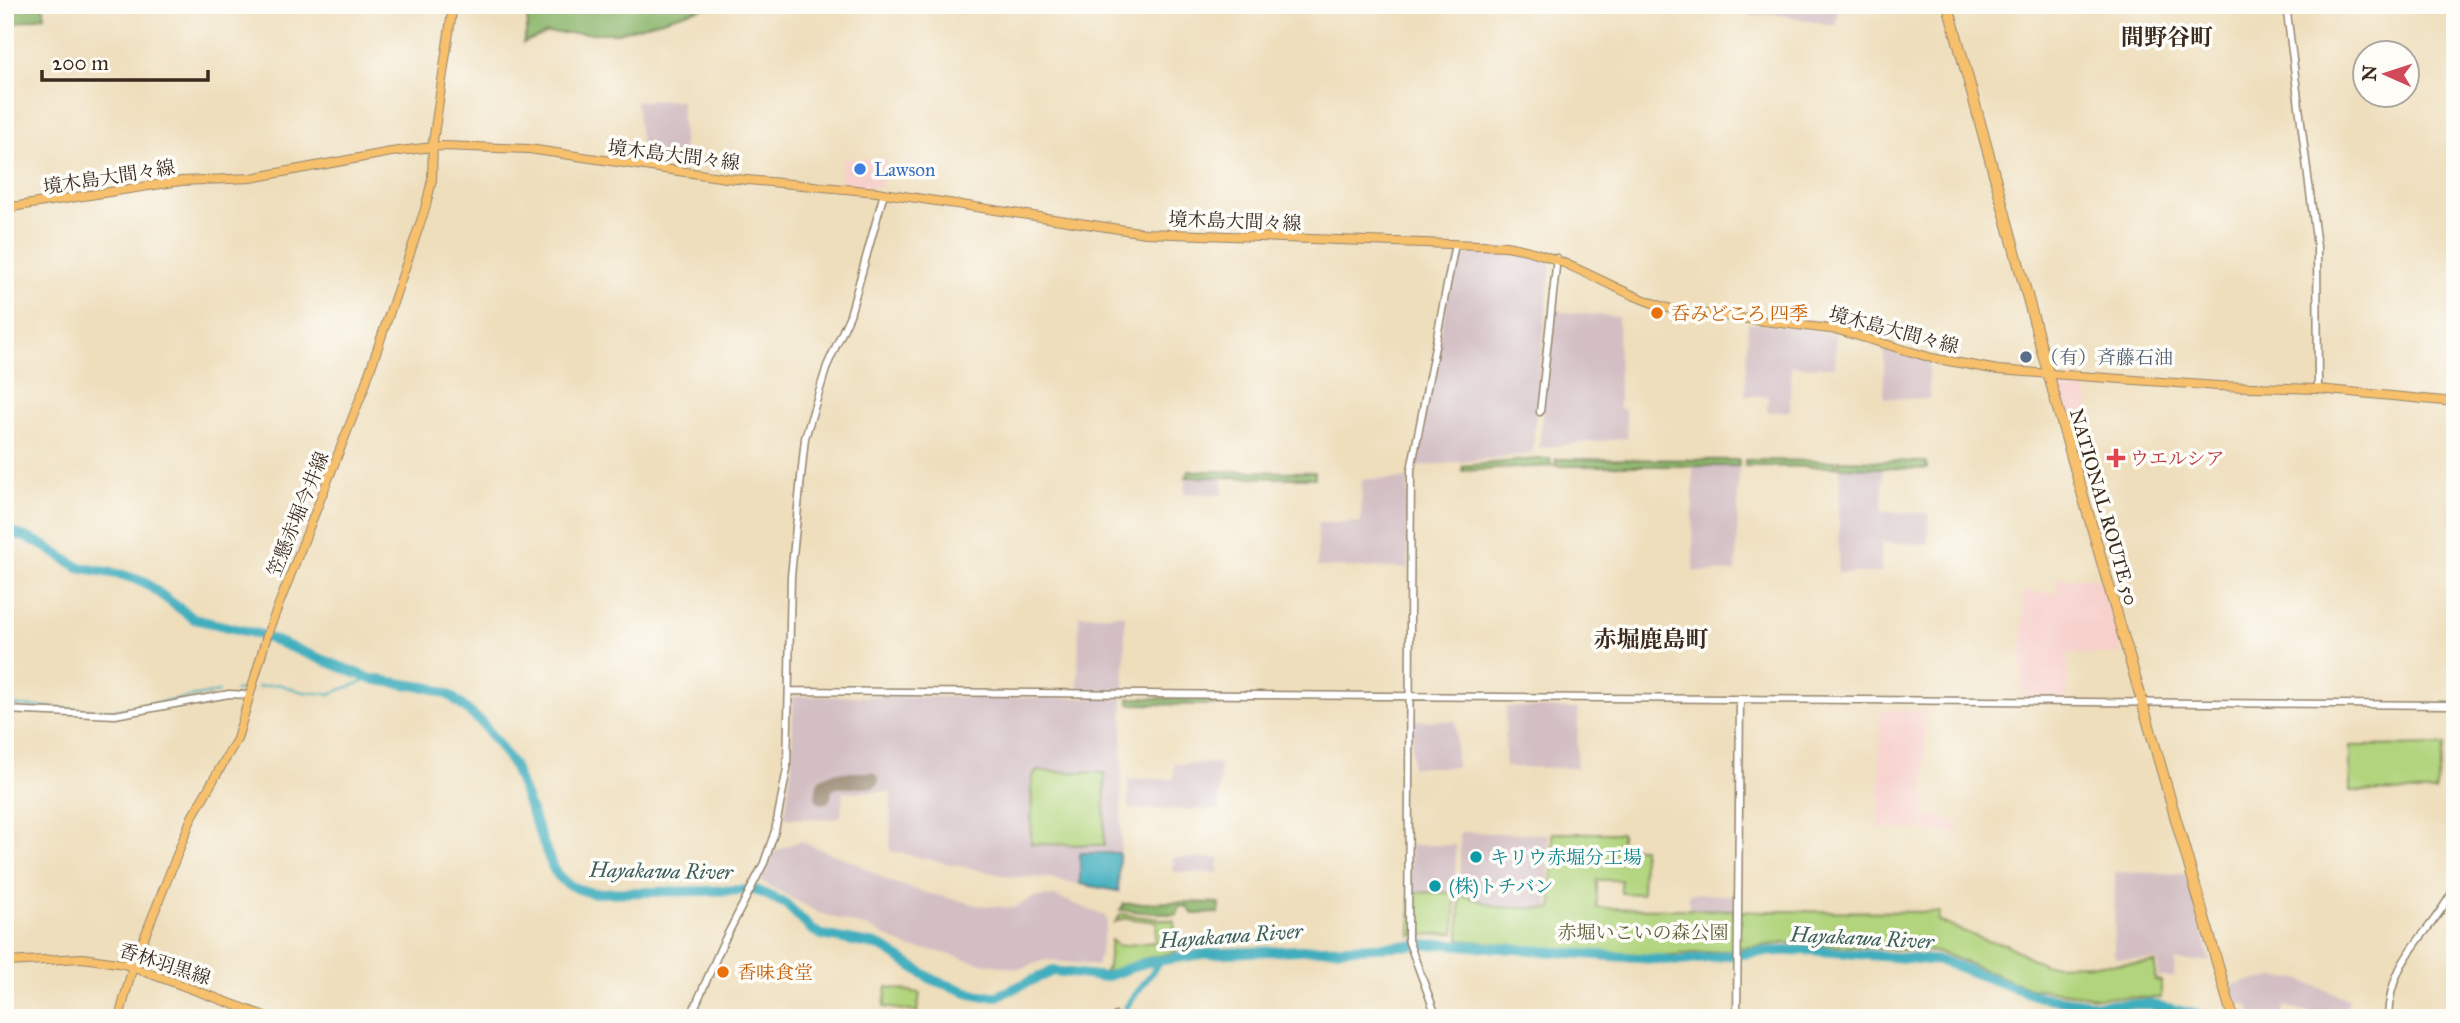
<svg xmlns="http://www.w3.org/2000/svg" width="2460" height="1023" viewBox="0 0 2460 1023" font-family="'IM FELL Great Primer','Noto Serif JP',serif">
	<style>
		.built { fill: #f7d0cc }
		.industrial { fill: #d2bec3 }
		.green { fill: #b1d47d; stroke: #767f4e; stroke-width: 2 }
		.forest { fill: #8cb66c; stroke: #647045; stroke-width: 2 }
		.water { fill: #40aebe; stroke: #3e6c6e; stroke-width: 2 }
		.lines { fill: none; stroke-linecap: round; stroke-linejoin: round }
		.stream { stroke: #40aebe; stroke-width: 2 }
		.canal { stroke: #40aebe; stroke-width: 6 }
		.river { stroke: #40aebe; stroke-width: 10 }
		.taxiway { stroke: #94846d; stroke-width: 16 }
		.minor-casing { stroke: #94846d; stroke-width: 9 }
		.major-casing { stroke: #94846d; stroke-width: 10 }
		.highway-casing { stroke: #94846d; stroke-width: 12 }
		.minor { stroke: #fff; stroke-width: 6 }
		.major { stroke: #f7c06c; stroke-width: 8 }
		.highway { stroke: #f7c06c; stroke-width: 10 }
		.shop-dot { fill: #3f7fe0; stroke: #fdfcf7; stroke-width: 2.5 }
		.food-dot { fill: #e8710a; stroke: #fdfcf7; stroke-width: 2.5 }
		.service-dot { fill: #5c6f8a; stroke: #fdfcf7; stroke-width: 2.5 }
		.health-dot { fill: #e0444e; stroke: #fdfcf7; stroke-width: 2.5 }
		.culture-dot { fill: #0f9aa8; stroke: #fdfcf7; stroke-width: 2.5 }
		.labels { text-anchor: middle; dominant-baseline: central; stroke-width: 7; stroke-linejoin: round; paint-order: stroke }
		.street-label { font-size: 19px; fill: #3b2a1e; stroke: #fdfcf7 }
		.shop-label { font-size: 19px; fill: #366cbe; stroke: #fdfcf7; text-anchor: start }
		.food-label { font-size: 19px; fill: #c56008; stroke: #fdfcf7; text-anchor: start }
		.service-label { font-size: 19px; fill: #4e5e75; stroke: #fdfcf7; text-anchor: start }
		.health-label { font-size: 19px; fill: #be3a42; stroke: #fdfcf7; text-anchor: start }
		.culture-label { font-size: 19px; fill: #0d838f; stroke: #fdfcf7; text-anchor: start }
		.park-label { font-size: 19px; fill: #5e5d3a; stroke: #fdfcf7 }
		.water-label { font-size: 21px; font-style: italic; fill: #3d5f5e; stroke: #fdfcf7 }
		.quarter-label { font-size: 23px; font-weight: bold; fill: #3b2a1e; stroke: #fdfcf7 }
	</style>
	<rect width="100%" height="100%" fill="#fdfcf7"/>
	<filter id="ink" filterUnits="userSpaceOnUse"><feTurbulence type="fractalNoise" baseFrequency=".0143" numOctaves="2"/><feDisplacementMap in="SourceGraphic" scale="14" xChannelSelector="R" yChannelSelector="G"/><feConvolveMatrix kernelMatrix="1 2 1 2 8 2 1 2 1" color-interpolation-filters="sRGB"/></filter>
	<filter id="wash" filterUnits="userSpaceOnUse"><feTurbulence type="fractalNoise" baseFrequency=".00686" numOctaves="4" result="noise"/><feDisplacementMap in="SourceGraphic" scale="28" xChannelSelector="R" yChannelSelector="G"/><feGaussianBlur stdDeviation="1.57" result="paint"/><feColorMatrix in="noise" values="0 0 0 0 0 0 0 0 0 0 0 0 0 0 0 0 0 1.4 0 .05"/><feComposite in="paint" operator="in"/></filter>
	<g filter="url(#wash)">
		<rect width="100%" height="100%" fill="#eedebc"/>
		<path class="built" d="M 843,159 L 887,159 L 880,188 L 840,185 Z
			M 2061,379 L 2084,381 L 2094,430 L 2070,436 L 2057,381 Z
			M 2056,578 L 2100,578 L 2122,654 L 2068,654 L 2067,699 L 2022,699 L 2023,592 L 2058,593 Z
			M 1880,710 L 1925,711 L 1925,820 L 1928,821 L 1928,816 L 1946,818 L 1954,821 L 1960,832 L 1930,832 L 1925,823 L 1921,830 L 1879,829 Z"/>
		<path class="industrial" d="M 1747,5 L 1838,5 L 1836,26 L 1772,13 L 1749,16 Z
			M 681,100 L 684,162 L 680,163 L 680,168 L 643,164 L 636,101 Z
			M 1458,247 L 1519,251 L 1551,261 L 1532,454 L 1414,467 Z
			M 1554,311 L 1618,317 L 1619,408 L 1625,409 L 1628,438 L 1539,448 Z
			M 1748,323 L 1802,327 L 1836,334 L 1835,367 L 1791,366 L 1790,411 L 1767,412 L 1768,396 L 1745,396 Z
			M 1884,348 L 1929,361 L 1929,399 L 1884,398 Z
			M 1693,465 L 1739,466 L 1736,572 L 1693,571 Z
			M 1840,467 L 1883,468 L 1882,512 L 1929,513 L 1928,544 L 1882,543 L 1881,573 L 1838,573 Z
			M 1186,477 L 1223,478 L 1223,495 L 1184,493 Z
			M 1362,479 L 1408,479 L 1408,568 L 1317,567 L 1318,523 L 1361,522 Z
			M 1079,615 L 1125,615 L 1124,692 L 1078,691 Z
			M 796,696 L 1123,698 L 1120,893 L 1048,878 L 1011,877 L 890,851 L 891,792 L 843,792 L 841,816 L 836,819 L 785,818 L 792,764 L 793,698 Z
			M 1506,707 L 1578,709 L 1577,768 L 1505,767 Z
			M 1412,720 L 1456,721 L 1456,767 L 1412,767 Z
			M 1220,763 L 1219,810 L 1128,809 L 1128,779 L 1173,779 L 1174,764 Z
			M 1460,832 L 1548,834 L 1549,909 L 1498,907 L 1460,894 Z
			M 800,841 L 856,863 L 888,881 L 927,893 L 978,905 L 1013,908 L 1035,897 L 1055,896 L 1105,916 L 1107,921 L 1097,966 L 1045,960 L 1019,969 L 977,962 L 936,951 L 910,948 L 872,929 L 819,913 L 761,881 L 773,852 Z
			M 1411,845 L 1456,845 L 1455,893 L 1410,892 Z
			M 1173,858 L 1219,858 L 1218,873 L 1173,872 Z
			M 2115,872 L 2186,874 L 2210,961 L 2175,961 L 2174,977 L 2158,977 L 2158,961 L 2117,958 L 2114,954 Z
			M 1689,893 L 1735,896 L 1735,910 L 1689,909 Z
			M 2273,977 L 2298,979 L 2349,999 L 2343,1018 L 2310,1018 L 2311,1013 L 2285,1006 L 2281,1018 L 2253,1018 L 2249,1006 L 2235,1002 L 2230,985 Z"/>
		<path class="green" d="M 2445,745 L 2435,792 L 2350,791 L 2350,746 Z
			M 1037,771 L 1105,773 L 1104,845 L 1031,844 L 1032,777 Z
			M 1552,833 L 1621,833 L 1621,848 L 1643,848 L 1642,894 L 1621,893 L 1621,880 L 1597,880 L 1597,908 L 1735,910 L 1735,940 L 1741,911 L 1940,912 L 1938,921 L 1987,941 L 2005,944 L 2044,965 L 2155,963 L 2155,980 L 2161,981 L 2161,998 L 2096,997 L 2030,988 L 1941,953 L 1927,951 L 1787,943 L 1740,948 L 1735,942 L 1732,950 L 1647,957 L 1459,940 L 1460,894 L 1498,907 L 1552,909 Z
			M 1410,892 L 1455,893 L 1455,933 L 1411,936 Z
			M 1121,914 L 1174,921 L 1176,952 L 1143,959 L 1104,973 L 1108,966 L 1111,940 L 1118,946 L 1155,942 L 1157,922 L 1125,918 L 1115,922 Z
			M 887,987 L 920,993 L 917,1012 L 884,1007 Z"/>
		<path class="forest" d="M 5,5 L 43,5 L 45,16 L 5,26 Z
			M 525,5 L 713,5 L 618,33 L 547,33 L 523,43 L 528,25 Z
			M 1537,459 L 1550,459 L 1552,466 L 1462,471 L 1463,466 Z
			M 1556,459 L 1739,460 L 1739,466 L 1555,466 Z
			M 1745,460 L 1835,461 L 1837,467 L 1745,466 Z
			M 1838,460 L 1926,462 L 1927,469 L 1840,467 Z
			M 1189,471 L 1315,472 L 1315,478 L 1186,477 Z
			M 1129,698 L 1220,699 L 1220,705 L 1129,704 Z
			M 1173,902 L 1219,903 L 1219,913 L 1193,914 L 1186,906 L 1179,907 L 1177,915 L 1120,910 L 1124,904 Z"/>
		<path class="water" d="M 1080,853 L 1119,853 L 1118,891 L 1080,884 Z"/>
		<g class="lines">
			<path class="stream" d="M 258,687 L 278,684 L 303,692 L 329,694 L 371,679
				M 235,691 L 245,690
				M 5,705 L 110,711 L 219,692"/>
			<path class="canal" d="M 1123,1018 L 1127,1006 L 1162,959"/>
			<path class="river" d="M 5,526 L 14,533 L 38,542 L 78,567 L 123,575 L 144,582 L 194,619 L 258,634 L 371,679 L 431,688 L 451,696 L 483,724 L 513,765 L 553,868 C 562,884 575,889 593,893 L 756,890 L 786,904 L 812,930 L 822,935 L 881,946 L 933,980 L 979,996 L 997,996 L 1053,971 L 1105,977 L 1144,963 L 1202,954 L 1446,944 L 1680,961 L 1758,952 L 1808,950 L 1942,961 L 2040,997 L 2097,1005 L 2148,1004 L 2214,1018"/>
			<path class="taxiway" d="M 823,796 L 825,785 L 836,780 L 871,780"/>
		</g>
	</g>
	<g filter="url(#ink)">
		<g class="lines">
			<defs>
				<path id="minor" d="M 2286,5 L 2317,247 L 2318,389
					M 1540,412 L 1557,258
					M 789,691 L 2448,705 L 2455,707
					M 5,710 L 115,715 L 229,694 L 250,695
					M 690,1018 L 722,945 L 764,863 L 775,831 L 787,769 L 791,576 L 805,438 L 827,366 L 850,315 L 884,193
					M 1116,1018 L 1116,1016
					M 1437,1018 L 1408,940 L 1411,470 L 1455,244
					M 1737,1018 L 1740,699
					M 2388,1018 C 2390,955 2429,938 2455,887"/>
				<path id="major" d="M 5,208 L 181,181 L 251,178 L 391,152 L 441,146 L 529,149 L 726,178 L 877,192 L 1145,233 L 1506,246 C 1568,255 1616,295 1675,310 L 1838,330 L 1932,358 L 1998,370 L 2218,386 L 2318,389 L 2455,402
					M 5,962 L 83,958 L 124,964 L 270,1018
					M 119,1018 L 133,966 L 192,817 L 237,739 L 268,632 L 363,391 L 425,209 L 432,180 L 433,142 L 453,5"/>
				<path id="highway" d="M 1948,5 L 2058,409 L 2233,1018"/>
			</defs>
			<use href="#minor" class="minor-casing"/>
			<use href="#major" class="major-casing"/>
			<use href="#highway" class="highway-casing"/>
			<use href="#minor" class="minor"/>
			<use href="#major" class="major"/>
			<use href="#highway" class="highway"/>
		</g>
	</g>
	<circle class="shop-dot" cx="860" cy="169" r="7"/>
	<g class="food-dot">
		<circle cx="1657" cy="313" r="7"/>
		<circle cx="723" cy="972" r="7"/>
	</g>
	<circle class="service-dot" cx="2026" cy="357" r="7"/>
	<path class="health-dot" d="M2112.5 447.5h7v7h7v7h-7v7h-7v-7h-7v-7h7z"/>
	<g class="culture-dot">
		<circle cx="1476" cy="857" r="7"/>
		<circle cx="1435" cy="886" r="7"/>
	</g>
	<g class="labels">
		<g class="street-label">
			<text transform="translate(674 155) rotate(7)">境木島大間々線</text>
			<text transform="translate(109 177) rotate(-9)">境木島大間々線</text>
			<text transform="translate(1235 221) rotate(2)">境木島大間々線</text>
			<text transform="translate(1894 330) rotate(15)">境木島大間々線</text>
			<text transform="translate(2104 507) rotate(74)">NATIONAL ROUTE 50</text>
			<text transform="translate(298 514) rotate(-68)">笠懸赤堀今井線</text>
			<text transform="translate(165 964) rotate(18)">香林羽黒線</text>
		</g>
		<g class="shop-label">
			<text x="874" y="169">Lawson</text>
		</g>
		<g class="food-label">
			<text x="1671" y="313">呑みどころ 四季</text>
			<text x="737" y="972">香味食堂</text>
		</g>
		<g class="service-label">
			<text x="2040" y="357">（有）斉藤石油</text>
		</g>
		<g class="health-label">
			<text x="2130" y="458">ウエルシア</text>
		</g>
		<g class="culture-label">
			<text x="1490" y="857">キリウ赤堀分工場</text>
			<text x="1449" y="886">(株)トチバン</text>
		</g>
		<g class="park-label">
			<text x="1643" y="932">赤堀いこいの森公園</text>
		</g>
		<g class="water-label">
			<text transform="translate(661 871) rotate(1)">Hayakawa River</text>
			<text transform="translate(1231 936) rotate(-4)">Hayakawa River</text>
			<text transform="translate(1862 938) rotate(3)">Hayakawa River</text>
		</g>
		<g class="quarter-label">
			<text x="2167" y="37">間野谷町</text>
			<text x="1651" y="639">赤堀鹿島町</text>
		</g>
	</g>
	<rect width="2460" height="1023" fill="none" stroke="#fdfcf7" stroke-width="28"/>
	<g transform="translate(2386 74) rotate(273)"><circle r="33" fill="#fdfcf7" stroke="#afa8a0" stroke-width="2"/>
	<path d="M0-5L12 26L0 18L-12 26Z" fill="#d1495b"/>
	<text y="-10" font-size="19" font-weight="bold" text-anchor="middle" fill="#3b2a1e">N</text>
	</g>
	<path d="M42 70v10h166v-10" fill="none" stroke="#3b2a1e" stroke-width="3.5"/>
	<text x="52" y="70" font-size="21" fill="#3b2a1e" stroke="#fdfcf7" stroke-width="5" paint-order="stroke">200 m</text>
</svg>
